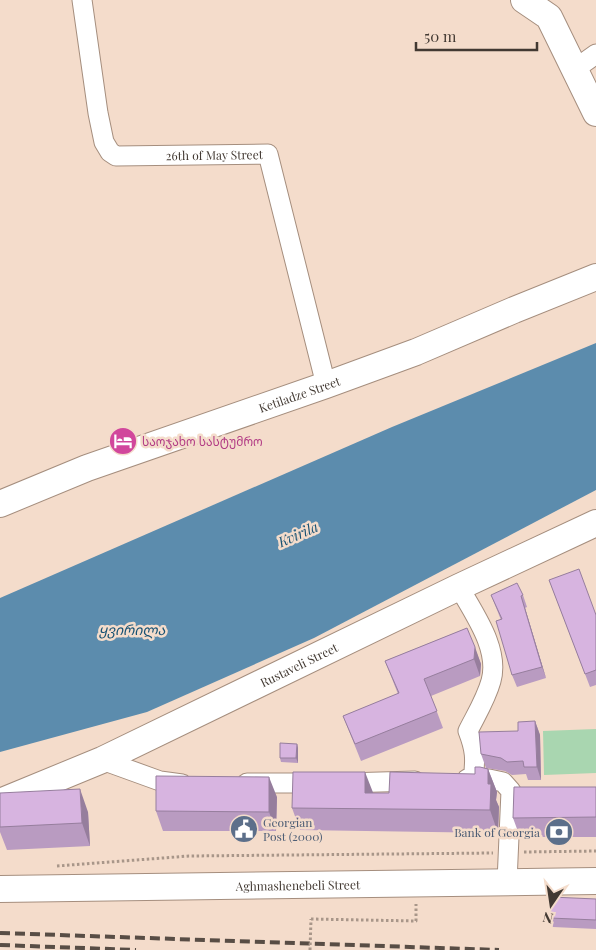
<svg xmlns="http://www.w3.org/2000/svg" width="596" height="950" viewBox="0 0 596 950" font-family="'Playfair Display','Noto Sans Georgian',serif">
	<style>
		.green { fill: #a9d6b0 }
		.water { fill: #5c8cad }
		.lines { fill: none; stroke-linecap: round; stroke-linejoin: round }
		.street-casing { stroke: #a58e7e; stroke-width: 21 }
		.secondary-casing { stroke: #a58e7e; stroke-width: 28 }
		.path { stroke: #a89689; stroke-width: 3; stroke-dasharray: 2.5 2.5; stroke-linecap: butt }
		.street { stroke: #fff; stroke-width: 19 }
		.secondary { stroke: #fff; stroke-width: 26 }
		.rail { stroke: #584d45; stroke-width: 4; stroke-dasharray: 10 5; stroke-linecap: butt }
		.path-bridge { stroke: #a89689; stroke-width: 3; stroke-dasharray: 2.5 2.5; stroke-linecap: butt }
		.wall { fill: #b99bc1 }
		.shaded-wall { fill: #967e9d }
		.building { fill: #d7b4e0; stroke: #967e9d }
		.labels { text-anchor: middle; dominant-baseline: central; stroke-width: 5; stroke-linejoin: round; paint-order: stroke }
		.street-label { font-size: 12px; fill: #423932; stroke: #f4dccb }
		.hotel-label { font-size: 12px; fill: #b23c85; stroke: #f4dccb; text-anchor: start }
		.service-label { font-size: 12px; fill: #4e5e75; stroke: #f4dccb; text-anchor: start }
		.water-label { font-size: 14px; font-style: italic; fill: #165173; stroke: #f4dccb }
	</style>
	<rect width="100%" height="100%" fill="#f4dccb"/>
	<path class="green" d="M 596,729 L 596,773 L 544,775 L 543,731 Z"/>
	<path class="water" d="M 596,343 L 596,490 L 314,638 L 147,712 L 0,752 L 0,598 L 392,427 Z"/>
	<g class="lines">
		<defs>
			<g id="street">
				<path id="s1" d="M 82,0 L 98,113 L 104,142 L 110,152 L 116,156 L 268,154 L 326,385"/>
				<path d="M 575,69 L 596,54"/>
				<path d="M 459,587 C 474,614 500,649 491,681 C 486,699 476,715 468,731 C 475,749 476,759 473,779"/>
				<path d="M 102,760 L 160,781 L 182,784"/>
				<path d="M 467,779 L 489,779 L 503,782 L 511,791 L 507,882"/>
				<path d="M 247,783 L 317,783"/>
				<path d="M 345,783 L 415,781"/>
			</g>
			<g id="secondary">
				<path d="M 524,0 L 549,17 L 596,113"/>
				<path id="s2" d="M 0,504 L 87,468 L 326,385 L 416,352 L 514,310 L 596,277"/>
				<path id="s3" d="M 0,802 L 102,760 L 459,587 L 596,523"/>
				<path id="s4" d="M 0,889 L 596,881"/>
			</g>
		</defs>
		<use href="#street" class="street-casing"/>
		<use href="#secondary" class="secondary-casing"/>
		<path class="path" d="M 524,852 L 596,851
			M 57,866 L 189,856 L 493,853
			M 311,919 L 416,921 L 416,904"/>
		<use href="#street" class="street"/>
		<use href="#secondary" class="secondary"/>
		<path class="rail" d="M 0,933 L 499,950
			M 0,945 L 136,950"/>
		<path class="path-bridge" d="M 310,950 L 311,919"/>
	</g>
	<path class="wall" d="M 549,580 L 596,615 L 596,685 L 590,687 Z
		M 491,595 L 523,595 L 527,607 L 525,608 L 546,678 L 517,687 L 512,675 L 501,620 Z
		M 467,628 L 481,664 L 480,676 L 431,696 L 443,728 L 361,761 L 343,716 L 398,694 L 385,661 Z
		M 535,721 L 540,735 L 541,780 L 528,780 L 526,774 L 512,775 L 505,771 L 486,768 L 481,754 L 518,731 Z
		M 297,744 L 298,748 L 298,763 L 281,762 L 280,758 Z
		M 488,769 L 497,792 L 496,800 L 499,807 L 498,833 L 300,830 L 292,808 L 389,793 L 475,774 Z
		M 596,787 L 596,837 L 520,837 L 513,818 Z
		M 0,793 L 88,812 L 90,846 L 7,850 L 0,832 Z
		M 277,797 L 276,831 L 163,831 L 156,811 Z
		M 596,899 L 596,929 L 553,927 L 550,918 Z"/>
	<path class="shaded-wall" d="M 521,596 L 525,608 L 546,678 L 542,667 Z
		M 475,647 L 481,664 L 480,676 L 474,659 Z
		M 535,721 L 540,735 L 541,780 L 537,767 Z
		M 297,744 L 298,748 L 298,763 L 296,758 Z
		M 488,769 L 497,792 L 496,800 L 499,807 L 498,833 L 490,810 L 488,784 Z
		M 365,772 L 374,795 L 365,793 Z
		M 269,777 L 277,797 L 276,831 L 269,812 Z
		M 80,789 L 88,812 L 90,846 L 82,823 Z"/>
	<path class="building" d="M 579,569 L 596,615 L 596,670 L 585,674 L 549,580 Z
		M 517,583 L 523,595 L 521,596 L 542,667 L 512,675 L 496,621 L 502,619 L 491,595 Z
		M 467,628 L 475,647 L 474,659 L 424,679 L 437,711 L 355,744 L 343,716 L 399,693 L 385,661 Z
		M 535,721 L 537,767 L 524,767 L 523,761 L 507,762 L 501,758 L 481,754 L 479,732 L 518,731 L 518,722 Z
		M 280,743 L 297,744 L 296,758 L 280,758 Z
		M 475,767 L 480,767 L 488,769 L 488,784 L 491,784 L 490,810 L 292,808 L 293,772 L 365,772 L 365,793 L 389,793 L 390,772 L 475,774 Z
		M 156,776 L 269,777 L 269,812 L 156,811 Z
		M 514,787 L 596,787 L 596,817 L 513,818 Z
		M 80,789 L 82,823 L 0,827 L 0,793 Z
		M 551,897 L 596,899 L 596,920 L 550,918 Z"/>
	<defs>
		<symbol id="hotel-disc" viewBox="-11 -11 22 22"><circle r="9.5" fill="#d1479c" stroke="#f4dccb"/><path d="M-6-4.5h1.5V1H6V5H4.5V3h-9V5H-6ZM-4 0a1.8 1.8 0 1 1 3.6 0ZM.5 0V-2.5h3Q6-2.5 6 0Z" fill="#fff"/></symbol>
		<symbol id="civic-disc" viewBox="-11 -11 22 22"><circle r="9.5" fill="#5c6f8a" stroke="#f4dccb"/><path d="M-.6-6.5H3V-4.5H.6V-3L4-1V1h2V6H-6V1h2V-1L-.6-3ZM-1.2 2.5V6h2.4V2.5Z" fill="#fff"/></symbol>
		<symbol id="bank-disc" viewBox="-11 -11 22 22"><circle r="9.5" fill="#5c6f8a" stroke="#f4dccb"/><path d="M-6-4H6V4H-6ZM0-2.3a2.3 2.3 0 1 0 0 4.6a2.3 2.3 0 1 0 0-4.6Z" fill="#fff"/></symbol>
	</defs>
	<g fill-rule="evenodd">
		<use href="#hotel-disc" x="107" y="425" width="32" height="32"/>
		<use href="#civic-disc" x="228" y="813" width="32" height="32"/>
		<use href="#bank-disc" x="543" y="816" width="32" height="32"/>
	</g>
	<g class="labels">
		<g class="street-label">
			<text stroke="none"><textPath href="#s1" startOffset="261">26th of May Street</textPath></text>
			<text stroke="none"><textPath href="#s2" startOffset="319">Ketiladze Street</textPath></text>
			<text stroke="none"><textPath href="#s3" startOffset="329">Rustaveli Street</textPath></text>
			<text stroke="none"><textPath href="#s4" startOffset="298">Aghmashenebeli Street</textPath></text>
		</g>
		<g class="hotel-label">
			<text x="142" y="441">საოჯახო სასტუმრო</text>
		</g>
		<g class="service-label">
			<text x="263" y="822">Georgian<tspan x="263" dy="14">Post (2000)</tspan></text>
			<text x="540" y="832" text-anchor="end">Bank of Georgia</text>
		</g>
		<g class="water-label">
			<text transform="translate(298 534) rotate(-24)">Kvirila</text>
			<text x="132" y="629">ყვირილა</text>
		</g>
	</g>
	<g transform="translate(551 905) rotate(193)" stroke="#f4dccb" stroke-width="4" paint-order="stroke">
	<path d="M0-4L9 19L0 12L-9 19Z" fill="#423932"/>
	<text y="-8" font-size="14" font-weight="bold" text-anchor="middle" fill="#423932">N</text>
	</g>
	<path d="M416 42v8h121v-8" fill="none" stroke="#423932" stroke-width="2.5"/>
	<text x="424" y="42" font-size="15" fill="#423932" stroke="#f4dccb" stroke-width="4" paint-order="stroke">50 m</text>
</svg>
